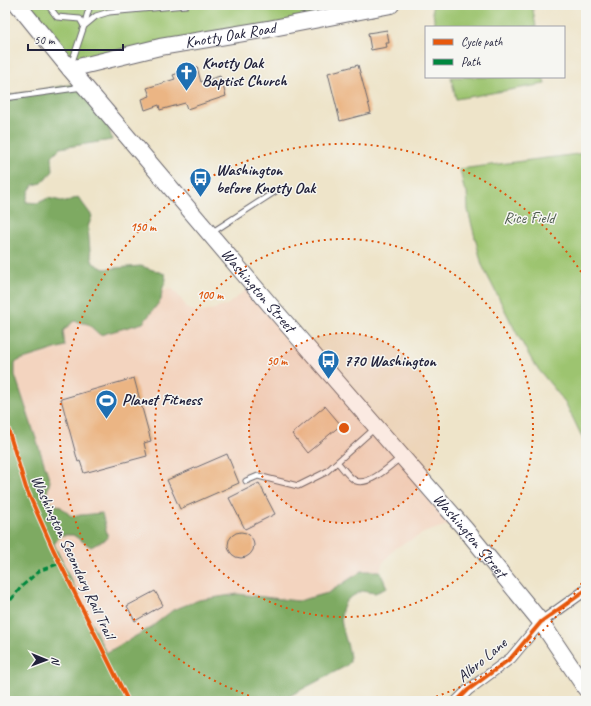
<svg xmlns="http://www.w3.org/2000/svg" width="591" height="706" viewBox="0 0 591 706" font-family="Caveat,sans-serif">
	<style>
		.built { fill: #f3d4bf }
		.green { fill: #9dc46f; stroke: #607355 }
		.forest { fill: #7eaa62; stroke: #50664e }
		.building { fill: #ebb584 }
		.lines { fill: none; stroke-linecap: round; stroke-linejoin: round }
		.lane-casing { stroke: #69666d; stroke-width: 7 }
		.street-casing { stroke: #69666d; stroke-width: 12 }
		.primary-casing { stroke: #69666d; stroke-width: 18 }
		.lane { stroke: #fff; stroke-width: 5 }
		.street { stroke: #fff; stroke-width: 10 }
		.primary { stroke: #fff; stroke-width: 16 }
		.quiet { stroke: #00873e; stroke-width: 3; stroke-dasharray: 6 3; stroke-linecap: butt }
		.cycleway-casing { stroke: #f6f6f2; stroke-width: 6 }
		.cycleway { stroke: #e8590c; stroke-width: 4 }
		.ring { fill: none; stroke: #de560e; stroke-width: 2; stroke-dasharray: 2 4 }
		.labels { text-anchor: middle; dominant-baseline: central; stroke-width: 3; stroke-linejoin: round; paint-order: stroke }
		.street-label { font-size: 16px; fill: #22223b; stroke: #f6f6f2 }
		.poi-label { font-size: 16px; font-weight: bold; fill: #22223b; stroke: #f6f6f2; text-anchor: start }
		.park-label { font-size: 16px; fill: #4d5b4d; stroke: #f6f6f2 }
		.centre { fill: #de560e; stroke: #f6f6f2; stroke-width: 2 }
		.ring-label { font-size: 12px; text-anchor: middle; font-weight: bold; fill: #de560e; stroke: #f6f6f2; stroke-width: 3; stroke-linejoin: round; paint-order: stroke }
	</style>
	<rect width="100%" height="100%" fill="#f6f6f2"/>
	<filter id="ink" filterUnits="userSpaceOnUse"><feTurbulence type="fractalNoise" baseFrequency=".025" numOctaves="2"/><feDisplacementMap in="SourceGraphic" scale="8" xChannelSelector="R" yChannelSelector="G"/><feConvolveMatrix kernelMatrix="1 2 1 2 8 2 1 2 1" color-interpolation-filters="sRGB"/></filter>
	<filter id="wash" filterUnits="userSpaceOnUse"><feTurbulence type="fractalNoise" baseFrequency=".012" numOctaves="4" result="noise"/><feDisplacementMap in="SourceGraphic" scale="16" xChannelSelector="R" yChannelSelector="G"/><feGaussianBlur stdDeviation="0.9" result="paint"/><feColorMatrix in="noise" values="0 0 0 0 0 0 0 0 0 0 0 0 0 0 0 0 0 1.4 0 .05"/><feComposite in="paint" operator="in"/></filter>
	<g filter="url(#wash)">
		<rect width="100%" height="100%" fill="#eee4c9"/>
		<path class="built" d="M 252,285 L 453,523 L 426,532 L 395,548 L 382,564 L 380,571 L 362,571 L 328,593 L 298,601 L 238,594 L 173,610 L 150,628 L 105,654 L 54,544 L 61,535 L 73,535 L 91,547 L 108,538 L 103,513 L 71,516 L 61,507 L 50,502 L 46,496 L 50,481 L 15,375 L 15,363 L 63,331 L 75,321 L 88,324 L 100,335 L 160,300 L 162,290 L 173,289 L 189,310 L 204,312 L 227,305 Z"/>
		<path class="green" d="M 18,5 L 394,5 L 70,69 Z
			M 432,5 L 532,5 L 536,27 L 435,27 Z
			M 451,77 L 543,77 L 545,84 L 456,99 Z
			M 586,153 L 586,445 L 565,402 L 534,364 L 516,332 L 482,265 L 468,210 L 467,191 L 464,189 L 460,169 Z"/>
		<path class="forest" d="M 79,83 L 105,111 L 112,140 L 60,148 L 52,156 L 53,171 L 42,183 L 33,185 L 29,191 L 26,202 L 38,203 L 48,198 L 66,202 L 78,197 L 92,216 L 88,227 L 90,251 L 93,263 L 104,269 L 141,266 L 165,274 L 166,280 L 162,290 L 161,300 L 143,323 L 100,335 L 88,324 L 74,321 L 63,331 L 65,346 L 20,360 L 15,363 L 15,375 L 50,481 L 46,496 L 50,502 L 61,507 L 71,516 L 102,513 L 108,538 L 91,547 L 73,535 L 61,535 L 54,544 L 106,653 L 150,628 L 173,610 L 199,600 L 238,594 L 298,601 L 328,593 L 362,571 L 380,571 L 387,588 L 375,593 L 361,591 C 357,594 350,597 347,600 C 332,619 351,642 350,662 L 346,666 L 280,701 L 5,701 L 5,96 Z"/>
		<g id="blocks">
			<path class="building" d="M 387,30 L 389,43 L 386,43 L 387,47 L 371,50 L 368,33 Z
				M 358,65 L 371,113 L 340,121 L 328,73 Z
				M 197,67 L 201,82 L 220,76 L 226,96 L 187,109 L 185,103 L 160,110 L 159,105 L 145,110 L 142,99 L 150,96 L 147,88 L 175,79 L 173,75 Z
				M 134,378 L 151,441 L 144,443 L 147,456 L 84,473 L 80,461 L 78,462 L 61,399 Z
				M 325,406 L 341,425 L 307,453 L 292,434 Z
				M 227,454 L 239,483 L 180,509 L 167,480 Z
				M 259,483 L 275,514 L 245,529 L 229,498 Z
				M228 545a13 13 0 1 1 26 0a13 13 0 1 1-26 0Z
				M 155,591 L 163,605 L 135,621 L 127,606 Z"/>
		</g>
	</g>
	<g filter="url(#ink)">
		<use href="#blocks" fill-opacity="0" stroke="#69666d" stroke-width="1"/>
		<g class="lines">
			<defs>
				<path id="lane" d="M 48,5 L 57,17 L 80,19 L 84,26 L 96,16 L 109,12 L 186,5
					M 71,65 L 84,26 L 90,5
					M 5,98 L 83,87
					M 211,233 L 279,189
					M 338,463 C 343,468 349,478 356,481 C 369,486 390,466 400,458
					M 246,481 L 258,476 L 298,486 L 326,472 L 374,429"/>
				<path id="street" d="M 457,701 L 468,690 L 511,658 L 541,622 L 586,590"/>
				<g id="primary">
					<path id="s1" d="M 18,5 L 70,69 L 271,306 L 466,530 L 541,622 L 586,689"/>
					<path id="s2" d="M 70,69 L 160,47 L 268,29 L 391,5"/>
				</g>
			</defs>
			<use href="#lane" class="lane-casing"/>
			<use href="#street" class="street-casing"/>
			<use href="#primary" class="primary-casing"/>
			<use href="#lane" class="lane"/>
			<use href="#street" class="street"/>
			<use href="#primary" class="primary"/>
			<path class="quiet" d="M 5,607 L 22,586 L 39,571 L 60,563"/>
			<defs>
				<path id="cycleway" d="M 5,419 L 26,488 L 53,549 L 128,701
					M 457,701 L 468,690 L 511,658 L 541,622 L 586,590"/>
			</defs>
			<use href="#cycleway" class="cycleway-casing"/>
			<use href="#cycleway" class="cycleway"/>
		</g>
	</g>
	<circle cx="344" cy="428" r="95" fill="#de560e" fill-opacity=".12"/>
	<g class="ring">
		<circle cx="344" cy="428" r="95"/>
		<circle cx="344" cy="428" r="189"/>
		<path d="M585 578A284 284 0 0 1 422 701M266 701A284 284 0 1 1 585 278"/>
	</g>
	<defs>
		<symbol id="church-pin" viewBox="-11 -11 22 30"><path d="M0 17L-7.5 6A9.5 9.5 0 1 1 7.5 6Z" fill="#1f6fb2" stroke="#f6f6f2"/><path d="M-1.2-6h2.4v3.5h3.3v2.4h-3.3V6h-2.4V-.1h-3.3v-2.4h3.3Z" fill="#fff"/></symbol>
		<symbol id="bus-pin" viewBox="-11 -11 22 30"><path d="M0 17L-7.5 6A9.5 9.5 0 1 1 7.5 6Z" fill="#1f6fb2" stroke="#f6f6f2"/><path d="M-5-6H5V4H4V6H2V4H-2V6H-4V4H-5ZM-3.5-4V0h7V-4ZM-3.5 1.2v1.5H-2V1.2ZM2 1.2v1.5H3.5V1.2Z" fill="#fff"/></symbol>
		<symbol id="stadium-pin" viewBox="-11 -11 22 30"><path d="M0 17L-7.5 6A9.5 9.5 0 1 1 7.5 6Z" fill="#1f6fb2" stroke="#f6f6f2"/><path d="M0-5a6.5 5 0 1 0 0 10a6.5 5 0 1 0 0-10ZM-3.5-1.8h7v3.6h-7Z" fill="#fff"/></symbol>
	</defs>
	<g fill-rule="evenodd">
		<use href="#church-pin" x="174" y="60" width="25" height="34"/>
		<use href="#bus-pin" x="188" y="166" width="25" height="34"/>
		<use href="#bus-pin" x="316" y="348" width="25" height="34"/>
		<use href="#stadium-pin" x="94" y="388" width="25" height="34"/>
	</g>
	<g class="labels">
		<g class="street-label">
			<text stroke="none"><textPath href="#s2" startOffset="164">Knotty Oak Road</textPath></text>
			<text stroke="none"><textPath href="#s1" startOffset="373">Washington Street</textPath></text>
			<text stroke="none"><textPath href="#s1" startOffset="697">Washington Street</textPath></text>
			<text transform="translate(73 557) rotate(65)">Washington Secondary Rail Trail</text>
			<text transform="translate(482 660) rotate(-40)">Albro Lane</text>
		</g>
		<g class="poi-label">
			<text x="202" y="63">Knotty Oak<tspan x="202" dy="18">Baptist Church</tspan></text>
			<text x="216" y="170">Washington<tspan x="216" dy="18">before Knotty Oak</tspan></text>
			<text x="344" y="361">770 Washington</text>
			<text x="122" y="400">Planet Fitness</text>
		</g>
		<g class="park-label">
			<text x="529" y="218">Rice Field</text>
		</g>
	</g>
	<circle cx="344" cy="428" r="6" class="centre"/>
	<g class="ring-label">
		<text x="143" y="231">150 m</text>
		<text x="210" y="299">100 m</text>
		<text x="277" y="365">50 m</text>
	</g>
	<rect width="591" height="706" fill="none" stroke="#f6f6f2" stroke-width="20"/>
	<rect x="425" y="26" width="140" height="52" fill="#f6f6f2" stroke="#a1a1a9"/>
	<rect x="433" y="39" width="20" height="6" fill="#e8590c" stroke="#a1a1a9"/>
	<text x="461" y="46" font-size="12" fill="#22223b">Cycle path</text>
	<rect x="433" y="59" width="20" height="6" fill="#00873e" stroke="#a1a1a9"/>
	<text x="461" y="66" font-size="12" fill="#22223b">Path</text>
	<g transform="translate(46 660) rotate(91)" stroke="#f6f6f2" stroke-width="3" paint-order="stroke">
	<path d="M0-3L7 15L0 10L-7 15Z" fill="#22223b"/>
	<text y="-6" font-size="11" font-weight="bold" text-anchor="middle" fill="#22223b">N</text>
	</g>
	<path d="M28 44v6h95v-6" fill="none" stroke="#22223b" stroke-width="2"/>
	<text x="34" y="44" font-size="12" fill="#22223b" stroke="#f6f6f2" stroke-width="3" paint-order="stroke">50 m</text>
</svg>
